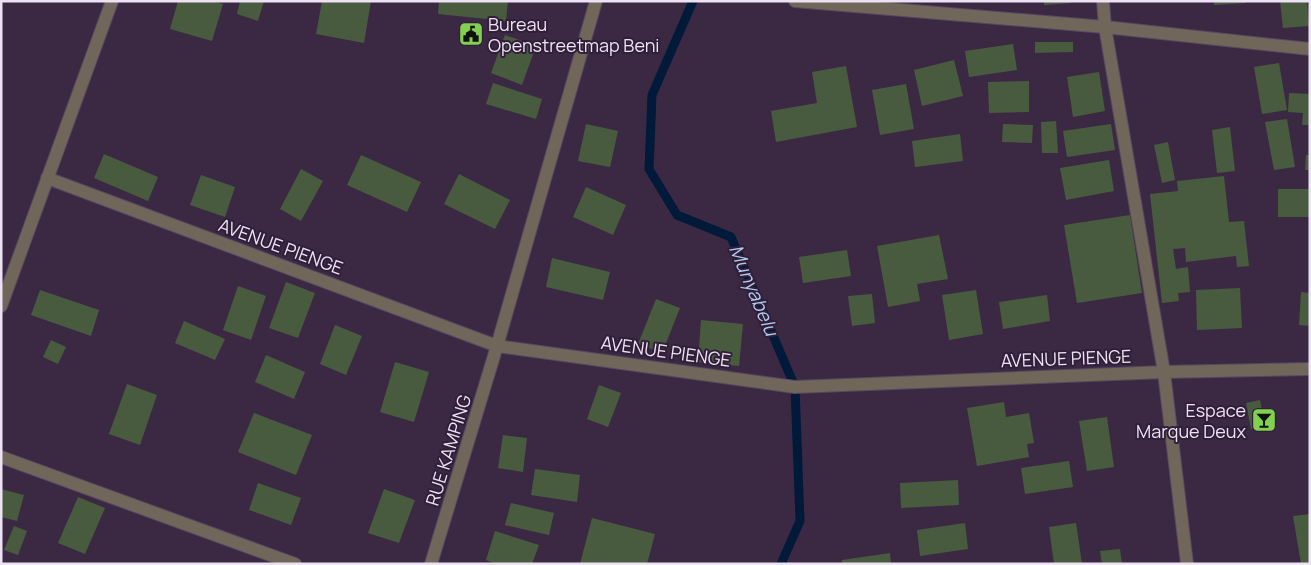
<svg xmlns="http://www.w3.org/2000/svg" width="1311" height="565" viewBox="0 0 1311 565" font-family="Manrope,sans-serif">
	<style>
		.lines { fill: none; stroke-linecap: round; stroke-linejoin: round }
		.stream { stroke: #011a39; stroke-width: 9 }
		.building { fill: #485b3e }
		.minor-casing { stroke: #574760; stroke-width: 14 }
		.minor { stroke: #706659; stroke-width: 12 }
		.labels { text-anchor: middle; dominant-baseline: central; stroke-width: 4; stroke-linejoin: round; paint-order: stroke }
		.poi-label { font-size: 18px; fill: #ede2f3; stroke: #311f39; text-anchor: start }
		.street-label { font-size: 18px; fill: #ede2f3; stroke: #311f39 }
		.water-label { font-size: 19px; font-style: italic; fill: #b0cbee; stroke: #311f39 }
	</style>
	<rect width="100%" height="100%" fill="#3b2944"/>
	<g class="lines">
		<path class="stream" d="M 693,1 L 652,95 L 649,169 L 677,215 L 731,237 L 795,387 L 800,521 L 781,564"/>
	</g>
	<path class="building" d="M 178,1 L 212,1 L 223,4 L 212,41 L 170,29 Z
		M 240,1 L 264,1 L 258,21 L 237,14 Z
		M 322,1 L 371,1 L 364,43 L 316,34 Z
		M 439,1 L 508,1 L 506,21 L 438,14 Z
		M 1044,1 L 1071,1 L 1071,3 L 1044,5 Z
		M 1214,1 L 1246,1 L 1246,3 L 1214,5 Z
		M 1280,1 L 1307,1 L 1309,26 L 1283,28 Z
		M 505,35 L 536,46 L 522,85 L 491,73 Z
		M 1035,42 L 1073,42 L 1073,52 L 1035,53 Z
		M 1013,44 L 1017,70 L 969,77 L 965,51 Z
		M 954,60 L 963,96 L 922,106 L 914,70 Z
		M 1279,63 L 1287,110 L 1262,114 L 1254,67 Z
		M 846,66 L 857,127 L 776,142 L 771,111 L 817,103 L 812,72 Z
		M 1099,72 L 1105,111 L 1073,117 L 1067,77 Z
		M 1029,81 L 1029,112 L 989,113 L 988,82 Z
		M 493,83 L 542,99 L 536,119 L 486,104 Z
		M 906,84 L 914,129 L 880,135 L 872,90 Z
		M 1289,93 L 1310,94 L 1310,125 L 1302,125 L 1303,113 L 1288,112 Z
		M 1287,119 L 1295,167 L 1274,170 L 1265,122 Z
		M 1056,121 L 1058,153 L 1042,153 L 1041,122 Z
		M 586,124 L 618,131 L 610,167 L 578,161 Z
		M 1003,124 L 1033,125 L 1032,143 L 1002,142 Z
		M 1111,124 L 1115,150 L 1067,157 L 1063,131 Z
		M 1230,127 L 1235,171 L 1217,173 L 1212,130 Z
		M 960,134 L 963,161 L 915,167 L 912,141 Z
		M 1168,142 L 1175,180 L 1162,183 L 1154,145 Z
		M 104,154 L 158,177 L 148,201 L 94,178 Z
		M 361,155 L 421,182 L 407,212 L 347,185 Z
		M 1306,155 L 1310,155 L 1310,170 L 1305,170 Z
		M 1109,160 L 1114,191 L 1066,200 L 1060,168 Z
		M 301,169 L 323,181 L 301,221 L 280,209 Z
		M 459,174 L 510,200 L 495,229 L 444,204 Z
		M 201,175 L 235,187 L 225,217 L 190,205 Z
		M 1224,176 L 1229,222 L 1244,221 L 1249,266 L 1237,267 L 1236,256 L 1186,262 L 1185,248 L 1173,249 L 1176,269 L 1188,267 L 1190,292 L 1178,293 L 1179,301 L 1162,303 L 1150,194 L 1178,191 L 1177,181 Z
		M 586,187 L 626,205 L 613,235 L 573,217 Z
		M 1278,189 L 1310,189 L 1310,217 L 1278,217 Z
		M 1130,215 L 1142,293 L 1077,303 L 1064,225 Z
		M 939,235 L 948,279 L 917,284 L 920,301 L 888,307 L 877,246 Z
		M 847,250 L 851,276 L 803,283 L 799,257 Z
		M 552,258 L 610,272 L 603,300 L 546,287 Z
		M 286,282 L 315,293 L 298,338 L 269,328 Z
		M 238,286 L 266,296 L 251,340 L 223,330 Z
		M 1240,288 L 1242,328 L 1197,330 L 1196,290 Z
		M 40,290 L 99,310 L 91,336 L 31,315 Z
		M 976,290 L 983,334 L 949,340 L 942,295 Z
		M 1301,292 L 1310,293 L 1310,326 L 1299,325 Z
		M 872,294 L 875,323 L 852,326 L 848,296 Z
		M 1047,295 L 1050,321 L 1003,329 L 999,302 Z
		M 656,299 L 680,308 L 662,353 L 638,344 Z
		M 701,320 L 743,324 L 739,366 L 698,362 Z
		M 184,321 L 225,339 L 215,360 L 175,343 Z
		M 335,325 L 362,336 L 346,375 L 320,364 Z
		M 51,340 L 66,347 L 58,364 L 43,357 Z
		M 266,355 L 305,372 L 294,399 L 255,382 Z
		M 395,362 L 429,372 L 414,422 L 380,412 Z
		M 127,384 L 157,395 L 140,445 L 109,434 Z
		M 599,385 L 621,393 L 608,427 L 587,419 Z
		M 1260,400 L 1265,426 L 1251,429 L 1246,403 Z
		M 1004,402 L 1006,417 L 1029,413 L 1034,443 L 1027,444 L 1029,457 L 977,466 L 967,408 Z
		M 254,413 L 312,435 L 296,475 L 238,452 Z
		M 1107,417 L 1114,467 L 1087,471 L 1079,421 Z
		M 503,435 L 527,438 L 523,472 L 498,468 Z
		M 1069,461 L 1073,487 L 1025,494 L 1021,468 Z
		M 535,469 L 580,475 L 577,502 L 531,495 Z
		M 958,480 L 959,505 L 901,508 L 900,483 Z
		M 258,483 L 301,498 L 291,525 L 249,510 Z
		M 1,489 L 24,495 L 17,521 L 1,517 Z
		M 384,489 L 415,500 L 399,543 L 368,533 Z
		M 78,497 L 105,508 L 85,554 L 58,543 Z
		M 511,503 L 554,513 L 549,535 L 505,525 Z
		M 1310,514 L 1310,564 L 1301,564 L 1293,516 Z
		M 592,518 L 655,534 L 647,564 L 580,564 Z
		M 965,523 L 968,549 L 920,556 L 917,530 Z
		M 1076,523 L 1082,564 L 1054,564 L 1049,527 Z
		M 14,526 L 27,531 L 18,555 L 4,550 Z
		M 495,531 L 539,545 L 532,564 L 496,564 L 486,560 Z
		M 1120,549 L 1122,564 L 1102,564 L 1100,551 Z
		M 890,553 L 891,564 L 842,564 L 842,560 Z"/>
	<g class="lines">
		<defs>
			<path id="minor" d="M 795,1 L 1105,27 L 1310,49
				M 1103,1 L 1105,27 L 1164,372 L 1187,564
				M 47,178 L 497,346 L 795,387 L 1164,372 L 1310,369
				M 1,306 L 112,1
				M 1,457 L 295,564
				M 431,564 L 497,346 L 596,1"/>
		</defs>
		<use href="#minor" class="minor-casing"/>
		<use href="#minor" class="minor"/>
	</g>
	<defs>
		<symbol id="civic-square" viewBox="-11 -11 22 22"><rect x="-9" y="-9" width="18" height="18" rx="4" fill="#82d04f" stroke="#311f39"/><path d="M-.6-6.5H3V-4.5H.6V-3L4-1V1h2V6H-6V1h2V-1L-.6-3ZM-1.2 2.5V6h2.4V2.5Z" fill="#111"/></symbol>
		<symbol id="bar-square" viewBox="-11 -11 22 22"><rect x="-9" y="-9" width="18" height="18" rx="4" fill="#82d04f" stroke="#311f39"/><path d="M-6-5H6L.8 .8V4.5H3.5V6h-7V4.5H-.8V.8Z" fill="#111"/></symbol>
	</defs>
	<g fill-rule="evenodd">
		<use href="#civic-square" x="457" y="20" width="28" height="28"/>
		<use href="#bar-square" x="1250" y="406" width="28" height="28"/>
	</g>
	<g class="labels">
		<g class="poi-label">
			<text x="488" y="24">Bureau<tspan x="488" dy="21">Openstreetmap Beni</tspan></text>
			<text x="1246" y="410" text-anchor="end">Espace<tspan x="1246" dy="21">Marque Deux</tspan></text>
		</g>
		<g class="street-label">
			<text transform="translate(281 246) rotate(20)">AVENUE PIENGE</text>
			<text transform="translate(666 351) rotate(8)">AVENUE PIENGE</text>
			<text transform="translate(1066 358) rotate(-2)">AVENUE PIENGE</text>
			<text transform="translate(448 450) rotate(-73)">RUE KAMPING</text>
		</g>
		<g class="water-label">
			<text transform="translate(754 290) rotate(67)">Munyabelu</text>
		</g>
	</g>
	<rect width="1311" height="565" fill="none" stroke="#ede2f3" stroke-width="5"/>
</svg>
